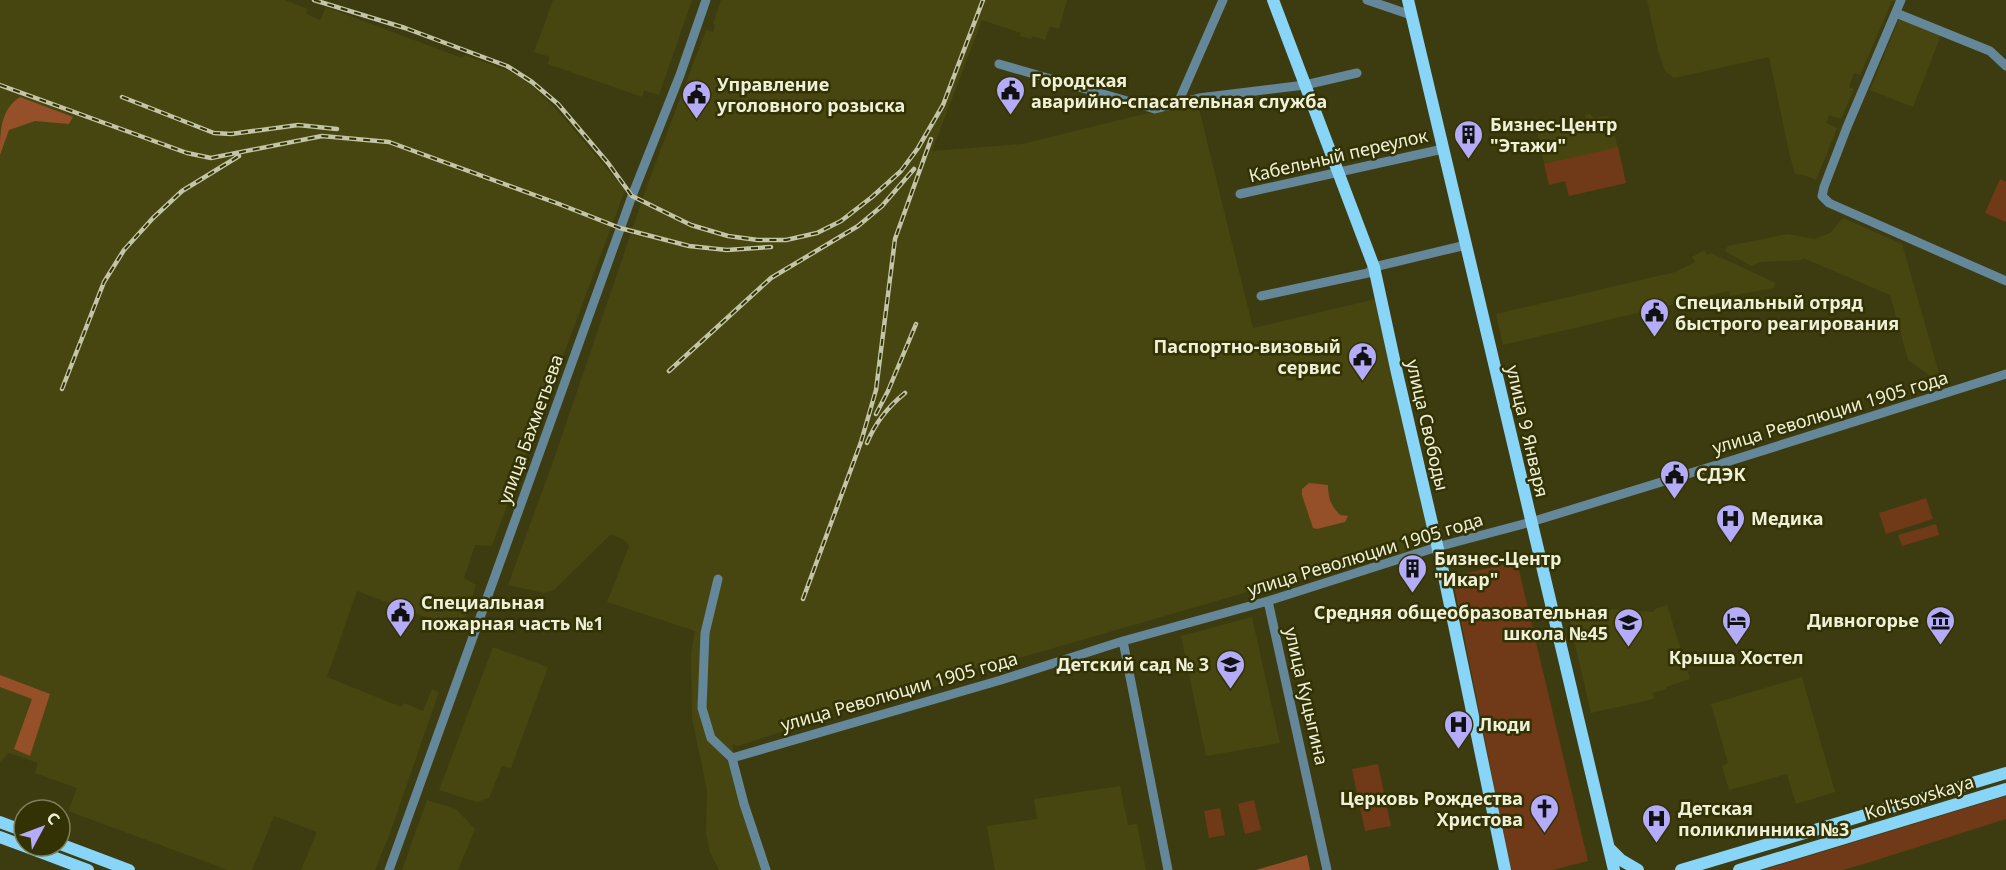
<svg xmlns="http://www.w3.org/2000/svg" width="2006" height="870" viewBox="0 0 2006 870" font-family="'Noto Sans',sans-serif">
	<style>
		.built { fill: #474610 }
		.green { fill: #703918 }
		.forest { fill: #955029 }
		.lines { fill: none; stroke-linecap: round; stroke-linejoin: round }
		.minor { stroke: #648899; stroke-width: 9 }
		.major { stroke: #88d5f7; stroke-width: 12 }
		.rail-casing { stroke: #c4c5a8; stroke-width: 4.5 }
		.rail { stroke: #333204; stroke-width: 2; stroke-dasharray: 7; stroke-linecap: butt }
		.labels { text-anchor: middle; dominant-baseline: central; stroke-width: 5; stroke-linejoin: round; paint-order: stroke }
		.poi-label { font-size: 18px; font-weight: bold; fill: #eff0d8; stroke: #333204; text-anchor: start }
		.street-label { font-size: 18px; fill: #eff0d8; stroke: #333204 }
	</style>
	<rect width="100%" height="100%" fill="#3d3c10"/>
	<path class="built" d="M 0,0 L 285,0 L 308,9 L 306,14 L 320,20 L 326,7 L 462,58 L 465,55 L 509,71 L 528,82 L 557,110 L 625,190 L 492,546 L 475,545 L 464,578 L 476,585 L 461,630 L 357,591 L 327,677 L 401,707 L 404,703 L 423,711 L 432,689 L 439,692 L 390,833 L 375,870 L 301,870 L 317,832 L 274,816 L 252,870 L 228,870 L 68,811 L 77,788 L 35,773 L 38,763 L 9,753 L 0,762 Z
		M 553,0 L 692,0 L 659,95 L 644,90 L 642,97 L 548,64 L 550,57 L 534,52 Z
		M 721,0 L 1067,0 L 1059,29 L 1050,26 L 1045,40 L 1032,36 L 1031,39 L 1020,36 L 1021,33 L 982,20 L 932,151 L 1022,144 L 1197,101 L 1253,328 L 1380,298 L 1429,529 L 1423,542 L 1414,550 L 1293,579 L 1026,656 L 947,675 L 949,683 L 844,711 L 843,707 L 815,714 L 817,719 L 805,724 L 738,746 L 732,744 L 762,870 L 719,870 L 710,852 L 706,832 L 707,790 L 692,718 L 691,653 L 695,631 L 607,602 L 629,546 L 626,541 L 611,534 L 554,590 L 544,593 L 508,585 L 554,459 L 647,186 L 706,30 L 713,32 L 715,25 L 713,24 Z
		M 1647,0 L 1896,0 L 1896,2 L 1892,1 L 1860,75 L 1854,73 L 1849,87 L 1854,89 L 1841,119 L 1829,115 L 1826,123 L 1837,128 L 1816,180 L 1803,175 L 1795,174 L 1790,156 L 1769,57 L 1674,78 L 1665,71 L 1658,50 Z
		M 1899,19 L 1941,35 L 1913,107 L 1870,90 Z
		M 1590,114 L 1594,118 L 1608,116 L 1612,136 L 1615,136 L 1626,183 L 1569,196 L 1565,181 L 1549,185 L 1535,122 L 1553,118 L 1554,122 L 1558,121 L 1559,124 L 1562,123 L 1563,125 L 1570,123 L 1570,122 L 1586,120 L 1585,115 Z
		M 1843,218 L 1902,244 L 1939,373 L 1930,376 L 1908,360 L 1890,295 L 1803,258 L 1801,260 L 1761,262 L 1751,266 L 1725,251 L 1728,246 L 1787,234 L 1814,239 L 1830,233 Z
		M 1704,250 L 1707,255 L 1711,253 L 1776,283 L 1773,288 L 1730,296 L 1729,291 L 1503,345 L 1496,314 L 1675,272 L 1695,262 L 1692,257 Z
		M 1667,605 L 1690,679 L 1666,687 L 1666,689 L 1653,693 L 1654,699 L 1591,713 L 1569,618 L 1614,609 L 1653,612 L 1655,609 Z
		M 1252,617 L 1280,743 L 1206,756 L 1181,636 Z
		M 493,647 L 548,667 L 511,768 L 502,766 L 489,798 L 477,802 L 439,790 Z
		M 1802,677 L 1835,792 L 1796,804 L 1787,774 L 1729,790 L 1722,766 L 1728,763 L 1711,704 Z
		M 1120,786 L 1128,825 L 1137,824 L 1146,870 L 995,870 L 987,826 L 1037,819 L 1034,799 Z
		M 427,800 L 456,809 L 475,829 L 458,870 L 402,870 Z"/>
	<path class="green" d="M 1618,147 L 1626,183 L 1569,196 L 1565,181 L 1549,185 L 1544,164 Z
		M 2000,179 L 2006,182 L 2006,222 L 1985,213 Z
		M 1926,498 L 1933,519 L 1886,534 L 1879,513 Z
		M 1936,524 L 1939,535 L 1902,546 L 1898,535 Z
		M 1517,562 L 1588,861 L 1553,870 L 1511,870 L 1452,576 Z
		M 1378,764 L 1391,826 L 1365,831 L 1352,769 Z
		M 2006,796 L 2006,819 L 1864,864 L 1843,870 L 1763,870 Z
		M 1254,800 L 1261,830 L 1245,834 L 1238,804 Z
		M 1220,808 L 1225,835 L 1209,838 L 1204,811 Z"/>
	<path class="forest" d="M 20,97 L 73,117 L 69,124 L 35,121 L 9,130 L 0,155 C 0,132 0,110 20,97 Z
		M 1309,483 L 1328,485 C 1328,498 1331,506 1340,515 L 1348,516 L 1345,522 L 1317,529 L 1313,528 L 1302,495 L 1302,489 Z
		M 0,675 L 50,694 L 30,756 L 14,749 L 32,699 L 0,687 Z
		M 1307,855 L 1310,870 L 1256,870 Z"/>
	<g class="lines">
		<path class="minor" d="M 1367,0 L 1411,15
			M 1901,0 L 1847,127 L 1824,187 L 1822,196 L 1829,203 L 2006,281
			M 1896,13 L 1990,51 L 2006,66
			M 999,64 L 1155,109 L 1199,98 L 1305,85 L 1357,73
			M 1178,103 L 1223,0
			M 1240,194 L 1443,149
			M 1261,296 L 1368,273 L 1374,267 L 1466,245
			M 718,579 L 705,633 L 702,708 L 711,738 L 732,758
			M 1268,601 L 1327,870
			M 1123,641 L 1168,870
			M 732,758 L 1001,680 L 1123,641 L 1268,601 L 1437,547 L 1531,522 L 1733,460 L 2006,374
			M 732,758 L 744,804 L 766,870
			M 389,870 L 632,196 L 680,75 L 706,0"/>
		<path class="major" d="M 1273,0 L 1374,267 L 1397,373 L 1441,562 L 1505,870
			M 1408,0 L 1614,870
			M 0,822 L 24,831
			M 0,837 L 24,846
			M 60,844 L 129,870
			M 24,846 L 88,870
			M 1609,848 L 1621,860 L 1638,870
			M 1681,870 L 2006,773
			M 1739,870 L 2006,789"/>
		<defs>
			<path id="rail" d="M 314,0 L 405,28 L 507,66 L 532,82 L 558,104 L 608,163 L 632,196 L 691,225 L 728,236 L 758,240 L 786,240 L 817,233 L 841,221 L 872,197 L 901,171 L 918,148 L 943,105 L 983,0
				M 0,85 L 187,153 L 211,158 L 322,136 L 389,142 L 559,204 L 620,228 L 689,246 L 727,250 L 771,247
				M 122,97 L 214,133 L 231,134 L 298,125 L 337,129
				M 669,371 L 771,278 L 858,226 L 882,206 L 914,169
				M 62,389 L 104,282 L 124,250 L 153,218 L 182,191 L 239,156
				M 876,414 L 888,391 L 916,324
				M 867,443 C 875,423 889,406 905,393
				M 803,599 L 861,442 L 876,390 L 895,239 L 931,139"/>
		</defs>
		<use href="#rail" class="rail-casing"/>
		<use href="#rail" class="rail"/>
	</g>
	<defs>
		<symbol id="civic-pin" viewBox="-11 -11 22 30"><path d="M0 17L-7.5 6A9.5 9.5 0 1 1 7.5 6Z" fill="#b4acf9" stroke="#333204"/><path d="M-.6-6.5H3V-4.5H.6V-3L4-1V1h2V6H-6V1h2V-1L-.6-3ZM-1.2 2.5V6h2.4V2.5Z" fill="#111"/></symbol>
		<symbol id="building-pin" viewBox="-11 -11 22 30"><path d="M0 17L-7.5 6A9.5 9.5 0 1 1 7.5 6Z" fill="#b4acf9" stroke="#333204"/><path d="M-4-6H4V6H1V3H-1V6H-4ZM-2.5-4.3h1.7v1.8h-1.7ZM.8-4.3h1.7v1.8H.8ZM-2.5-1h1.7V.8h-1.7ZM.8-1h1.7V.8H.8Z" fill="#111"/></symbol>
		<symbol id="hospital-pin" viewBox="-11 -11 22 30"><path d="M0 17L-7.5 6A9.5 9.5 0 1 1 7.5 6Z" fill="#b4acf9" stroke="#333204"/><path d="M-5-5h3v3.5h4V-5h3V5h-3V1.5h-4V5h-3Z" fill="#111"/></symbol>
		<symbol id="hotel-pin" viewBox="-11 -11 22 30"><path d="M0 17L-7.5 6A9.5 9.5 0 1 1 7.5 6Z" fill="#b4acf9" stroke="#333204"/><path d="M-6-4.5h1.5V1H6V5H4.5V3h-9V5H-6ZM-4 0a1.8 1.8 0 1 1 3.6 0ZM.5 0V-2.5h3Q6-2.5 6 0Z" fill="#111"/></symbol>
		<symbol id="museum-pin" viewBox="-11 -11 22 30"><path d="M0 17L-7.5 6A9.5 9.5 0 1 1 7.5 6Z" fill="#b4acf9" stroke="#333204"/><path d="M0-6L6-3V-2H-6V-3ZM-5-1h2V3h-2ZM-1-1h2V3h-2ZM3-1h2V3H3ZM-6 4H6V6H-6Z" fill="#111"/></symbol>
		<symbol id="school-pin" viewBox="-11 -11 22 30"><path d="M0 17L-7.5 6A9.5 9.5 0 1 1 7.5 6Z" fill="#b4acf9" stroke="#333204"/><path d="M0-5L7-2L0 1L-7-2ZM-4 1L0 2.5L4 1V4Q0 6-4 4Z" fill="#111"/></symbol>
		<symbol id="church-pin" viewBox="-11 -11 22 30"><path d="M0 17L-7.5 6A9.5 9.5 0 1 1 7.5 6Z" fill="#b4acf9" stroke="#333204"/><path d="M-1.2-6h2.4v3.5h3.3v2.4h-3.3V6h-2.4V-.1h-3.3v-2.4h3.3Z" fill="#111"/></symbol>
	</defs>
	<g fill-rule="evenodd">
		<use href="#civic-pin" x="994" y="74" width="33" height="45"/>
		<use href="#civic-pin" x="680" y="78" width="33" height="45"/>
		<use href="#building-pin" x="1452" y="118" width="33" height="45"/>
		<use href="#civic-pin" x="1638" y="296" width="33" height="45"/>
		<use href="#civic-pin" x="1346" y="340" width="33" height="45"/>
		<use href="#civic-pin" x="1658" y="458" width="33" height="45"/>
		<use href="#hospital-pin" x="1714" y="502" width="33" height="45"/>
		<use href="#building-pin" x="1396" y="552" width="33" height="45"/>
		<use href="#civic-pin" x="384" y="596" width="33" height="45"/>
		<use href="#hotel-pin" x="1720" y="604" width="33" height="45"/>
		<use href="#museum-pin" x="1924" y="604" width="33" height="45"/>
		<use href="#school-pin" x="1612" y="606" width="33" height="45"/>
		<use href="#school-pin" x="1214" y="648" width="33" height="45"/>
		<use href="#hospital-pin" x="1442" y="708" width="33" height="45"/>
		<use href="#church-pin" x="1528" y="792" width="33" height="45"/>
		<use href="#hospital-pin" x="1640" y="802" width="33" height="45"/>
	</g>
	<g class="labels">
		<g class="poi-label">
			<text x="1031" y="80">Городская<tspan x="1031" dy="21">аварийно-спасательная служба</tspan></text>
			<text x="717" y="84">Управление<tspan x="717" dy="21">уголовного розыска</tspan></text>
			<text x="1490" y="124">Бизнес-Центр<tspan x="1490" dy="21">"Этажи"</tspan></text>
			<text x="1675" y="302">Специальный отряд<tspan x="1675" dy="21">быстрого реагирования</tspan></text>
			<text x="1341" y="346" text-anchor="end">Паспортно-визовый<tspan x="1341" dy="21">сервис</tspan></text>
			<text x="1696" y="474">СДЭК</text>
			<text x="1751" y="518">Медика</text>
			<text x="1434" y="558">Бизнес-Центр<tspan x="1434" dy="21">"Икар"</tspan></text>
			<text x="421" y="602">Специальная<tspan x="421" dy="21">пожарная часть №1</tspan></text>
			<text x="1608" y="612" text-anchor="end">Средняя общеобразовательная<tspan x="1608" dy="21">школа №45</tspan></text>
			<text x="1919" y="620" text-anchor="end">Дивногорье</text>
			<text x="1736" y="657" text-anchor="middle">Крыша Хостел</text>
			<text x="1209" y="664" text-anchor="end">Детский сад № 3</text>
			<text x="1479" y="724">Люди</text>
			<text x="1523" y="798" text-anchor="end">Церковь Рождества<tspan x="1523" dy="21">Христова</tspan></text>
			<text x="1678" y="808">Детская<tspan x="1678" dy="21">поликлинника №3</tspan></text>
		</g>
		<g class="street-label">
			<text transform="translate(1338 155) rotate(-13)">Кабельный переулок</text>
			<text transform="translate(1830 412) rotate(-17)">улица Революции 1905 года</text>
			<text transform="translate(1428 425) rotate(77)">улица Свободы</text>
			<text transform="translate(530 429) rotate(-70)">улица Бахметьева</text>
			<text transform="translate(1528 431) rotate(77)">улица 9 Января</text>
			<text transform="translate(1365 554) rotate(-17)">улица Революции 1905 года</text>
			<text transform="translate(899 691) rotate(-16)">улица Революции 1905 года</text>
			<text transform="translate(1307 696) rotate(77)">улица Куцыгина</text>
			<text transform="translate(1919 797) rotate(-17)">Kol'tsovskaya</text>
		</g>
	</g>
	<g transform="translate(42 828) rotate(49)"><circle r="28" fill="#333204" stroke="#7e7e59" stroke-width="1.5"/>
	<path d="M0-4.5L10 22L0 15L-10 22Z" fill="#b4acf9"/>
	<text y="-9" font-size="16" font-weight="bold" text-anchor="middle" fill="#eff0d8">С</text>
	</g>
</svg>
